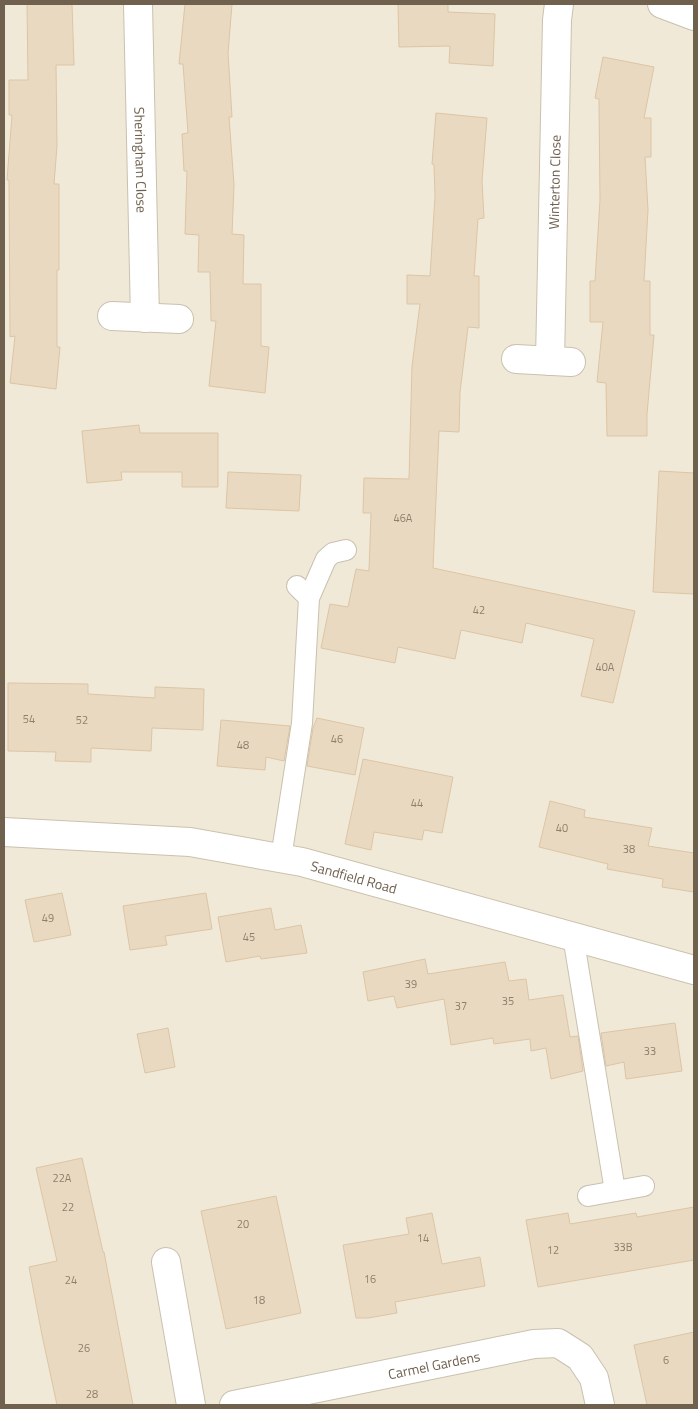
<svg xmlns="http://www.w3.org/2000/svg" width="698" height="1409" viewBox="0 0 698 1409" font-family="'Titillium Web',sans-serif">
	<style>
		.residential { fill: #f0e9d7 }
		.building { fill: #ead9c1; stroke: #dcc5a5 }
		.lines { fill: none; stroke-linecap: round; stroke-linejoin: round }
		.lane-casing { stroke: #cac0af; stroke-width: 22 }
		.street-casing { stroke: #cac0af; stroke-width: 30 }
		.secondary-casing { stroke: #ccc1ad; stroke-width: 30 }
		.lane { stroke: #fff; stroke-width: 20 }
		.street { stroke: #fff; stroke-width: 28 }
		.secondary { stroke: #fff; stroke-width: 28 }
		.labels { text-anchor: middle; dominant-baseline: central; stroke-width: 4; stroke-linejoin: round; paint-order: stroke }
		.number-label { font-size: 11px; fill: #8e7f6c }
		.street-label { font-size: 14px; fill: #70614f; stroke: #fdfaee }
	</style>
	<rect width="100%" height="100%" fill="#faf6e8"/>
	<path class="residential" d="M 4,4 L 694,4 L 694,1405 L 4,1405 Z"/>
	<path class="building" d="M 27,4 L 72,4 L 74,65 L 56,65 L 57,146 L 54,184 L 59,184 L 59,270 L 57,270 L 57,347 L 60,347 L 56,389 L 10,383 L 15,336 L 10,337 L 9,180 L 7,180 L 12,115 L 9,115 L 9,80 L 28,80 Z
		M 185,4 L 232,4 L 228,53 L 232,117 L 229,117 L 234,185 L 232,234 L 244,235 L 243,284 L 261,284 L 261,346 L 269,347 L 265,393 L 209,386 L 216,321 L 211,321 L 210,272 L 198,272 L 199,235 L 185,234 L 187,171 L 184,171 L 182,134 L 188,133 L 183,64 L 179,64 Z
		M 398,4 L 448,4 L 448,12 L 495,14 L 493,66 L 449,63 L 450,46 L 399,47 Z
		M 603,57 L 654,67 L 644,118 L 651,118 L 651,157 L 645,157 L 648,210 L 644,281 L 650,281 L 650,335 L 654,335 L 647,414 L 647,436 L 607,436 L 606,383 L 597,382 L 603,322 L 590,322 L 590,281 L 595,281 L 600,200 L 599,99 L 595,98 Z
		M 436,113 L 487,118 L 482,181 L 484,218 L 478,219 L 474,276 L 479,276 L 479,328 L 468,327 L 460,392 L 459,432 L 439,431 L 433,568 L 635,611 L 613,703 L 581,696 L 594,639 L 526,623 L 522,643 L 461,630 L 455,659 L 398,647 L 395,663 L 321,648 L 330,604 L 348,607 L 356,569 L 369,571 L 371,513 L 363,513 L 364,478 L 409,479 L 412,366 L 420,304 L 407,304 L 407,275 L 430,276 L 435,196 L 434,165 L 432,164 Z
		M 139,425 L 140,433 L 218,433 L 218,487 L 182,487 L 182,472 L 121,472 L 122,480 L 87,483 L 82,431 Z
		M 659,471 L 694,473 L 694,594 L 653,592 Z
		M 228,472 L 301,475 L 299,511 L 226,508 Z
		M 8,683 L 88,684 L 88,694 L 155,698 L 155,687 L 204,689 L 203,730 L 152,728 L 151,751 L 91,748 L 91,762 L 55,761 L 56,752 L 8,751 Z
		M 317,718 L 364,728 L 355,775 L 307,766 L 313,728 Z
		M 221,720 L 290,726 L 284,761 L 266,757 L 265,770 L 217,766 Z
		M 363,759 L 453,777 L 442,833 L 424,830 L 422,840 L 374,832 L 371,850 L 345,844 Z
		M 550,801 L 585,810 L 584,817 L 652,828 L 648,846 L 694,853 L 694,892 L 662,887 L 663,879 L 607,869 L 608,864 L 539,847 Z
		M 62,893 L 71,935 L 34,942 L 25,900 Z
		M 206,893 L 212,929 L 165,936 L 167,945 L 130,950 L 123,906 Z
		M 271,908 L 275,930 L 301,925 L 307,953 L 261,959 L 260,956 L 226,962 L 218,917 Z
		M 425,959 L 428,974 L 505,962 L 509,981 L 526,979 L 529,1000 L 563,995 L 570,1037 L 578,1036 L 583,1071 L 551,1079 L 546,1048 L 531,1051 L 530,1039 L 494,1044 L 493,1038 L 451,1045 L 444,999 L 397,1008 L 394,996 L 368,1001 L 363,972 Z
		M 675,1023 L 682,1071 L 626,1079 L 624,1062 L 606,1066 L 601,1033 Z
		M 168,1028 L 175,1067 L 145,1073 L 137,1034 Z
		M 82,1158 L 103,1252 L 104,1252 L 133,1405 L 57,1405 L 42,1335 L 29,1267 L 57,1261 L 36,1168 Z
		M 276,1196 L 301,1313 L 226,1329 L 201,1211 Z
		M 694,1207 L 694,1260 L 538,1287 L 526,1220 L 568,1213 L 570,1224 L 636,1213 L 637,1217 Z
		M 432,1213 L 442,1264 L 480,1257 L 485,1286 L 395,1302 L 397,1313 L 368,1318 L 356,1318 L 343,1245 L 409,1234 L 406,1218 Z
		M 694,1332 L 694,1405 L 647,1405 L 634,1345 Z"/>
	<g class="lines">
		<defs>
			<path id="lane" d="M 309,598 L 326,559 L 333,553 L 346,550
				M 281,858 L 302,723 L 309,598 L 297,586
				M 573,936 L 615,1191
				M 588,1196 L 644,1186"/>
			<g id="street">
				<path id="s1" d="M 138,4 L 145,318"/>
				<path d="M 662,4 L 694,16"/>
				<path d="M 112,316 L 179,319"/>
				<path d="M 516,359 L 571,362"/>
				<path id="s2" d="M 550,361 L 557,20 L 559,4"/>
				<path d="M 166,1262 L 191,1405"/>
				<path id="s3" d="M 234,1405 L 534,1344 L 558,1343 L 580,1357 L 594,1378 L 600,1405"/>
			</g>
			<g id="secondary">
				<path id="s4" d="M 4,832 L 190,842 L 302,862 L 694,970"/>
			</g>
		</defs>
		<use href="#lane" class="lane-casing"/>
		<use href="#street" class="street-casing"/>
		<use href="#secondary" class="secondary-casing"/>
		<use href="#lane" class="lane"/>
		<use href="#street" class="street"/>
		<use href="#secondary" class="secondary"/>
	</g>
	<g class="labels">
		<g class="number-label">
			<text x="403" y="518">46A</text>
			<text x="479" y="610">42</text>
			<text x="605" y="667">40A</text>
			<text x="29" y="719">54</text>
			<text x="82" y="720">52</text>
			<text x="337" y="739">46</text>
			<text x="243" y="745">48</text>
			<text x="417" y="803">44</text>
			<text x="562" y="828">40</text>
			<text x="629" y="849">38</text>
			<text x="48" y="918">49</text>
			<text x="249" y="937">45</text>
			<text x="411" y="984">39</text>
			<text x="508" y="1001">35</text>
			<text x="461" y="1006">37</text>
			<text x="650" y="1051">33</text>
			<text x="62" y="1178">22A</text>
			<text x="68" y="1207">22</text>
			<text x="243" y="1224">20</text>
			<text x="423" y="1238">14</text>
			<text x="623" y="1247">33B</text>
			<text x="553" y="1250">12</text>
			<text x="370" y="1279">16</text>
			<text x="71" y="1280">24</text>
			<text x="259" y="1300">18</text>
			<text x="84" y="1348">26</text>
			<text x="666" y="1360">6</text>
			<text x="92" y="1394">28</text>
		</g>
		<g class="street-label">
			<text stroke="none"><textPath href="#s1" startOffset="156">Sheringham Close</textPath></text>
			<text stroke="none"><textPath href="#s2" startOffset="179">Winterton Close</textPath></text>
			<text stroke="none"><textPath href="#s4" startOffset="354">Sandfield Road</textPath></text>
			<text stroke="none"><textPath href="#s3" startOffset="204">Carmel Gardens</textPath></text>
		</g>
	</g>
	<rect width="698" height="1409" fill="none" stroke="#70614f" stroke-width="10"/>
</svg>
